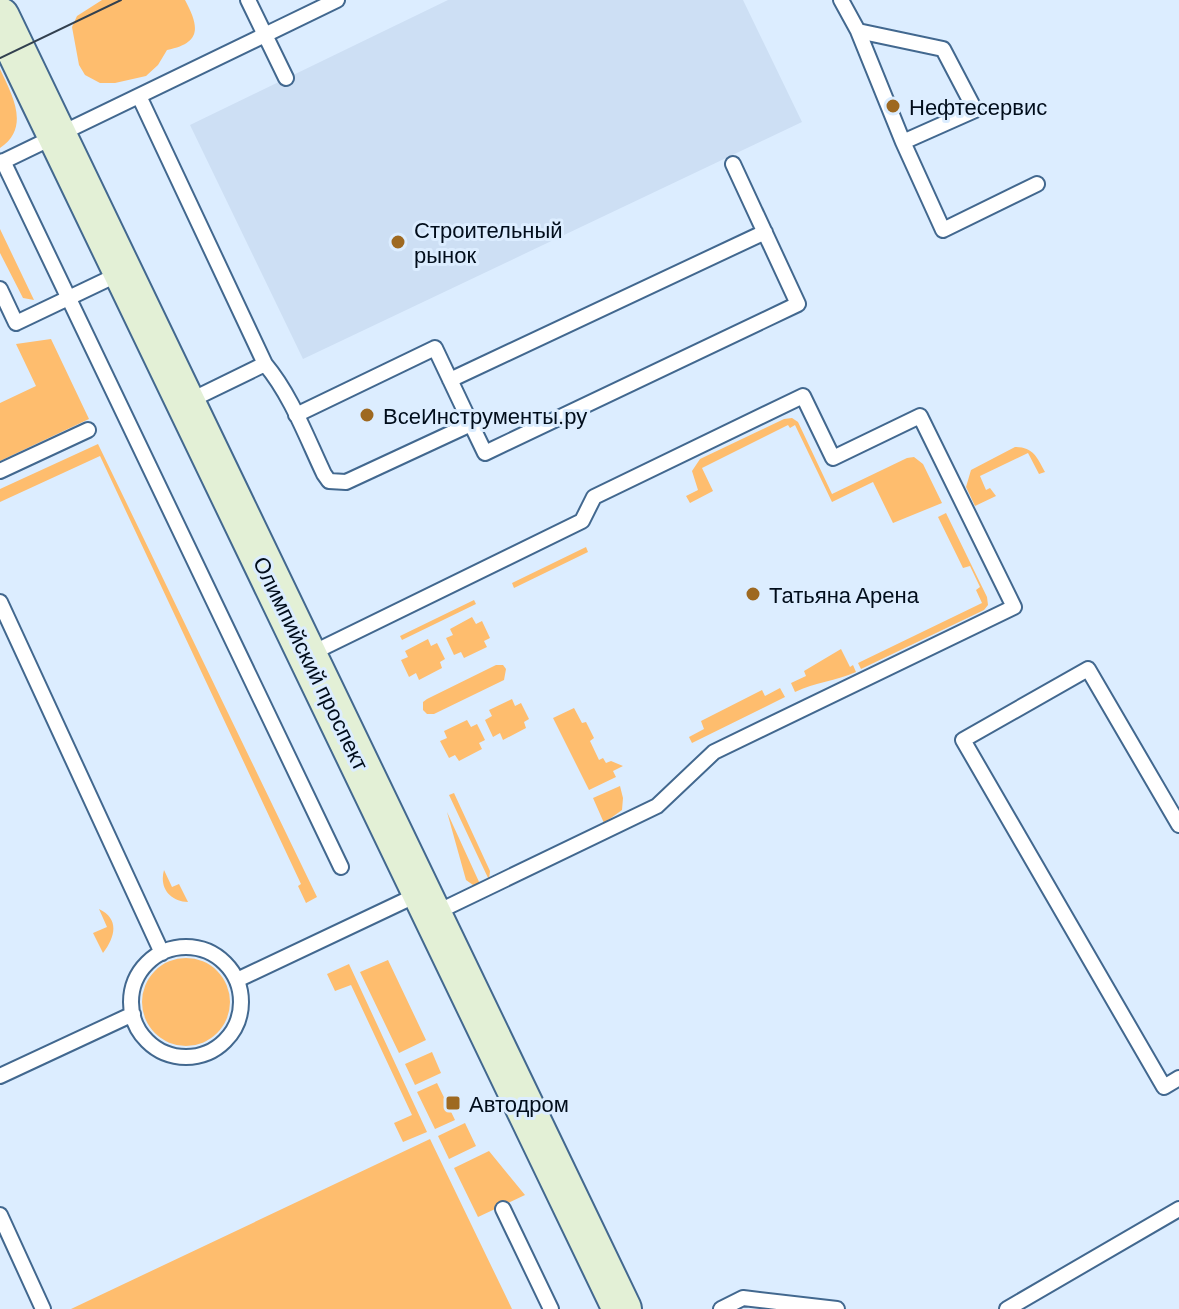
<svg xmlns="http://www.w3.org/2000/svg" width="1179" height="1309" viewBox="0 0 1179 1309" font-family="Barlow,sans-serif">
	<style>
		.built { fill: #cddff4 }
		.green { fill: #febd6e }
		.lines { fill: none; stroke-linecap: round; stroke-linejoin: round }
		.lane-casing { stroke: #42688f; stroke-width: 18 }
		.secondary-casing { stroke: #42688f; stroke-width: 42 }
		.lane { stroke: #fff; stroke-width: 14 }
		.secondary { stroke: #e3f0d6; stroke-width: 38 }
		.tram { stroke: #32404f; stroke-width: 2 }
		.poi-dot { fill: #9e6921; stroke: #dcedff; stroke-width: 3 }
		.labels { text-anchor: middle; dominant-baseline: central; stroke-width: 6; stroke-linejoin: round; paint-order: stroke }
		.poi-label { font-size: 22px; fill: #010d1b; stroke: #dcedff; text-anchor: start }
		.street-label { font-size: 22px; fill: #010d1b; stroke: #dcedff }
	</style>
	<rect width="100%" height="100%" fill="#dcedff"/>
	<path class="built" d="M 448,0 L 743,0 L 802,122 L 303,359 L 190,125 Z"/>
	<path class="green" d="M 102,0 L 185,0 C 200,28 201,43 167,50 L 158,65 L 146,76 L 115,83 L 100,83 L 85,75 L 79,65 L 72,27 L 77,16 Z
		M 0,69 C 12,95 31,127 0,148 Z
		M 0,229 L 34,300 L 23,298 L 0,253 Z
		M 51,339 L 89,419 L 0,461 L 0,403 L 36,386 L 16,344 Z
		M 792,418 L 798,422 L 832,494 L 907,458 L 914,457 L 923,464 L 942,503 L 893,523 L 873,482 L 832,502 L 795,425 L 790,428 L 788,425 L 702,468 L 713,491 L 690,503 L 686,496 L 698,490 L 692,471 L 700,459 L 784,419 Z
		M 98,444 L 317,897 L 306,903 L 298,886 L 301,884 L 100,456 L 0,502 L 0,489 Z
		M 1015,447 C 1033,447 1037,457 1045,472 L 1039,474 L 1028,453 L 980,476 L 986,490 L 990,488 L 996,496 L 975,506 L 966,487 L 971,470 Z
		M 946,513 L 987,597 L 988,605 L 984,610 L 861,669 L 858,663 L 982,603 L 976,590 L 980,587 L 970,566 L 963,568 L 938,517 Z
		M 586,547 L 588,552 L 514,588 L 512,583 Z
		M 474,600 L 476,604 L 402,640 L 400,636 Z
		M 472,617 L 476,624 L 482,621 L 490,638 L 484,641 L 487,647 L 464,658 L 461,652 L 454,655 L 446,638 L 453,635 L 450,629 Z
		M 428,639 L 431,646 L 437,643 L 445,659 L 440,662 L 442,668 L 419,680 L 416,673 L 409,677 L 401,660 L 408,657 L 405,651 Z
		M 841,649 L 850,667 L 853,665 L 856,672 C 836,681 815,682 795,692 L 791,683 L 806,676 L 804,671 Z
		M 496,665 L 503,665 L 506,669 L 504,680 L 434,714 L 427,714 L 423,710 L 423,702 L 427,699 Z
		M 780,688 L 785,697 L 692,743 L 689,737 L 704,729 L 701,721 L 762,690 L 765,696 Z
		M 512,699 L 515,706 L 521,703 L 529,719 L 524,722 L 526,728 L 503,740 L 500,733 L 493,737 L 485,720 L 492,716 L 489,710 Z
		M 574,708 L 582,723 L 586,722 L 594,738 L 590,741 L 599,760 L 603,758 L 606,763 L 611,761 L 623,766 L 613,771 L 616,777 L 589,790 L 553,718 Z
		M 467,720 L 471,727 L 477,724 L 485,740 L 479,743 L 482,749 L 459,761 L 455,755 L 449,758 L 440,741 L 447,738 L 444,731 Z
		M 620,786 L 623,798 L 622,810 L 604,823 L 593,798 Z
		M 454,793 L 490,871 L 489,880 L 449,795 Z
		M 447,812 L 480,884 L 473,885 L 466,880 Z
		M 164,870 L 172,887 L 179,884 L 188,902 C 170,901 159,888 164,870 Z
		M 99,909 C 120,919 115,937 103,953 L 93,933 L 107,927 Z
		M142 1002a44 44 0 1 1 88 0a44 44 0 1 1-88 0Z
		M 388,960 L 426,1040 L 399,1053 L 360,972 Z
		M 349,964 L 427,1132 L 403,1142 L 394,1123 L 412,1115 L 351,985 L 335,991 L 327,974 Z
		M 432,1052 L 441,1073 L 415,1085 L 405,1064 Z
		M 437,1083 L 455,1120 L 435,1129 L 417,1092 Z
		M 465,1123 L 476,1146 L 449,1159 L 438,1136 Z
		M 430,1139 L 512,1309 L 71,1309 Z
		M 489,1151 L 525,1195 L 478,1217 L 454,1168 Z"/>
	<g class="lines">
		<defs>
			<path id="lane" d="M 248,0 L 286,78
				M 841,0 L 858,31 L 903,142 L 943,230 L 1037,184
				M 858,31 L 943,49 L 975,110 L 903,142
				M 139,96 L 265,364 L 187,402
				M 3,161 L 341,867
				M 0,163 L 337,0
				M 0,289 L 16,323 L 123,272
				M 265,364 C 291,395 306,436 324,474 L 329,481 L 346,482 L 471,424 L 435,348 L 296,415
				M 450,380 L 765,232
				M 471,424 L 485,453 L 798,304 L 733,164
				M 0,471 L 88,430
				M 0,602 L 162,953
				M 308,655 L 582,521 L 594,497 L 803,396 L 833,458 L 920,416 L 1014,607 L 714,752 L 657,806 L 433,914
				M 1179,825 L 1088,669 L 963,740 L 1164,1087 L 1179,1078
				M131 1002a55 55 0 1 1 110 0a55 55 0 1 1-110 0Z
				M 237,980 L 421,893
				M 0,1076 L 133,1014
				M 503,1209 L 551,1309
				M 0,1215 L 43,1309
				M 721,1309 L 743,1298 L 837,1309
				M 1007,1309 L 1179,1209"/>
			<path id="secondary" d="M 0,17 L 622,1309"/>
		</defs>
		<use href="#lane" class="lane-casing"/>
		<use href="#secondary" class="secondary-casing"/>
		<use href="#lane" class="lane"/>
		<use href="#secondary" class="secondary"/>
		<path class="tram" d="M 0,58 L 121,0"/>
	</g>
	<g class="poi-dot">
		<circle cx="893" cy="106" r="8"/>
		<circle cx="398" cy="242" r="8"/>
		<circle cx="367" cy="415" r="8"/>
		<circle cx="753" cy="594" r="8"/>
		<rect x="445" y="1095" width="16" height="16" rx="4"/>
	</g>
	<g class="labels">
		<g class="poi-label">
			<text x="909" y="106">Нефтесервис</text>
			<text x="414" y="229">Строительный<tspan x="414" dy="25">рынок</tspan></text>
			<text x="383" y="415">ВсеИнструменты.ру</text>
			<text x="769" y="594">Татьяна Арена</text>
			<text x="469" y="1103">Автодром</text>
		</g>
		<g class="street-label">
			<text transform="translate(312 663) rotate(64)">Олимпийский проспект</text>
		</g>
	</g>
</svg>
